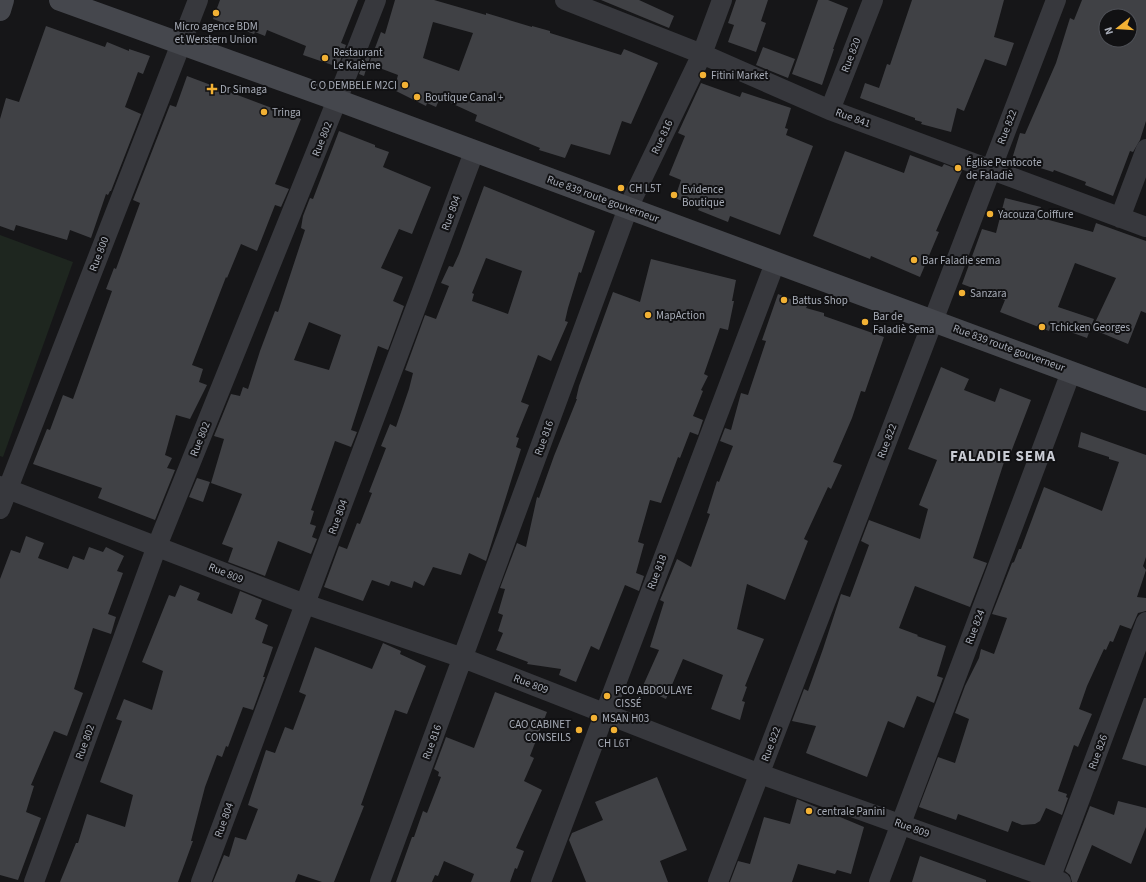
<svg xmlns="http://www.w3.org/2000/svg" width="1146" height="882" viewBox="0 0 1146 882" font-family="'Source Sans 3',sans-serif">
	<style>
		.green { fill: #1e261f }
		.building { fill: #404145; fill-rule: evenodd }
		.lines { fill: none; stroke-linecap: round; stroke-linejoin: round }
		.street { stroke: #37383d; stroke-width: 20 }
		.secondary { stroke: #45474d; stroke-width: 22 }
		.poi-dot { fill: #f2b134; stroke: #111113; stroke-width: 1.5 }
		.labels { text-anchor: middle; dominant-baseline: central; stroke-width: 4; stroke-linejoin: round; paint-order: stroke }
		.poi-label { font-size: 11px; fill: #a8adb8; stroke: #111113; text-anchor: start }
		.street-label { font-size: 11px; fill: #a8adb8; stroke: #111113 }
		.district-label { font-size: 15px; font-weight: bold; letter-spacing: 1px; fill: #c9ccd4; stroke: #111113 }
	</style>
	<rect width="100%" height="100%" fill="#161618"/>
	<path class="green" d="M 0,235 L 73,262 L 3,457 L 0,456 Z"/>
	<path class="building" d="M 220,0 L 358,0 L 341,43 L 346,45 L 338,67 L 303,55 L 306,46 L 267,30 L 265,36 L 255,32 L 254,34 L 213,19 Z
		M 395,0 L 434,0 L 486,15 L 486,13 L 532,27 L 532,26 L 550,31 L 550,33 L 621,55 L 624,49 L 658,63 L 631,124 L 622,121 L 610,155 L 571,144 L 565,158 L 539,150 L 540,148 L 475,121 L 477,115 L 440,98 L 436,107 L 427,103 L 426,106 L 394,90 L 398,75 L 369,64 L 381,32 L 385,34 ZM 433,22 L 473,33 L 459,71 L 423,58 Z
		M 601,0 L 639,0 L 674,16 L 669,28 Z
		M 736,0 L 768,0 L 761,21 L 766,23 L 756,52 L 728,42 L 734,25 L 728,23 Z
		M 818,0 L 828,0 L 848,8 L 833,49 L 834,49 L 822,85 L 792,74 Z
		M 912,0 L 1004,0 L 994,37 L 1014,43 L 1006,66 L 985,59 L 964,111 L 957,108 L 951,132 L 921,124 L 922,122 L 915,120 L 915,118 L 860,98 L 865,83 L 879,88 L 887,64 L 890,65 Z
		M 1082,0 L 1146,0 L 1146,121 L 1140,140 L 1133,152 L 1130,151 L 1113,196 L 1085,185 L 1086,182 L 1054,170 L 1053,172 L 1012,159 L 1020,133 L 1025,134 L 1056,63 L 1070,18 L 1074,20 ZM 1106,16 L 1130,16 L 1130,40 L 1106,40 Z
		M 46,26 L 105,47 L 107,42 L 129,51 L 129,49 L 150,56 L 143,74 L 138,72 L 125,107 L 141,114 L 111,191 L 110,191 L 108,195 L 106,194 L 91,238 L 70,230 L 67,240 L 16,225 L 14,231 L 0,226 L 0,119 L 6,98 L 19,102 Z
		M 763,47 L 795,59 L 788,78 L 756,65 Z
		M 368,52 L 371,54 L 364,76 L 359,74 Z
		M 187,76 L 301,119 L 275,184 L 289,189 L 281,207 L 275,205 L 257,251 L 241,244 L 227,278 L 226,277 L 192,365 L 203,369 L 199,382 L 207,385 L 190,419 L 176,415 L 165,455 L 172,458 L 167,468 L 175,470 L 155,520 L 98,498 L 102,488 L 33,464 L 47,429 L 50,430 L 63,395 L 73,399 L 112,291 L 106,289 L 114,268 L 116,269 L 140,203 L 133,200 L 170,105 L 176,107 Z
		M 701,83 L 740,97 L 742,92 L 791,108 L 785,128 L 788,129 L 786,135 L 813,146 L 780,235 L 730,216 L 728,222 L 698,210 L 699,208 L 675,198 L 681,180 L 669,175 L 685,136 L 678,133 Z
		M 339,131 L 375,145 L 375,147 L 389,152 L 383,167 L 431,187 L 412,234 L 399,229 L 381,268 L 403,277 L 393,301 L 404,306 L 388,350 L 378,346 L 351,430 L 357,432 L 351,447 L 335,441 L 311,510 L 314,511 L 310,524 L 316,526 L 312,537 L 317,539 L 311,554 L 278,541 L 265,576 L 228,562 L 233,548 L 222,544 L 242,494 L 211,483 L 224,439 L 214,436 L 231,394 L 240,396 L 243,387 L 248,389 L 260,351 L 275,311 L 278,312 L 305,230 L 301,228 L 303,216 L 310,198 L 313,199 ZM 309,322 L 341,335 L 329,370 L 294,360 Z
		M 845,151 L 904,173 L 910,155 L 942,167 L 944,164 L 962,171 L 936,231 L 939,232 L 920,277 L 871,256 L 870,259 L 813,236 Z
		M 484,186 L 595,231 L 581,273 L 579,272 L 568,308 L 565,321 L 568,322 L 551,361 L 538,355 L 521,402 L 529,405 L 516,437 L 519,438 L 516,447 L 521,449 L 486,561 L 469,553 L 461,575 L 433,567 L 424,586 L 414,581 L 412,588 L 391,581 L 389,586 L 372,580 L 363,601 L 324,587 L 339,546 L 347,549 L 357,523 L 360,524 L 372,493 L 369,492 L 386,448 L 381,446 L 390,424 L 396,427 L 409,389 L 413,373 L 405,370 L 425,315 L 436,319 L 449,286 L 441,283 L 449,266 L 453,267 L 459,254 ZM 486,258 L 522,271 L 508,314 L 472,301 L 474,294 L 472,293 Z
		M 1005,198 L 1041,207 L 1038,217 L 1093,232 L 1096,223 L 1146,241 L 1146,313 L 1141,311 L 1128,344 L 1092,329 L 1116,278 L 1075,263 L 1058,307 L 1094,319 L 1087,338 L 1051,325 L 1049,331 L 1000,312 L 1005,300 L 962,284 L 982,229 L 996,233 Z
		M 651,259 L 736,280 L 732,301 L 734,301 L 728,330 L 720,328 L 704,374 L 708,376 L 701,390 L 703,391 L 693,416 L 703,420 L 698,435 L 690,432 L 680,458 L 678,457 L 661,503 L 650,500 L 638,542 L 644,544 L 636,573 L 644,576 L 639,591 L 625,585 L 599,650 L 591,646 L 576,682 L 559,675 L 561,669 L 527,664 L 528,662 L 496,650 L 503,633 L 498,631 L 503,615 L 498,613 L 505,589 L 500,588 L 517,543 L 526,547 L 537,497 L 539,498 L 554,456 L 577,399 L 576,399 L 579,386 L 613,292 L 640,302 Z
		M 778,294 L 807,306 L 806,308 L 824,313 L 824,316 L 884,337 L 865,392 L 861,391 L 852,418 L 833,462 L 842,465 L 831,489 L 828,487 L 804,539 L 808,541 L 785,600 L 747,584 L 737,629 L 764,639 L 745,686 L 747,687 L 742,701 L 745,702 L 740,720 L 711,709 L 723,675 L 683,659 L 666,699 L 642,688 L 659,650 L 650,647 L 664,602 L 660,600 L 677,559 L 691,567 L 710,514 L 707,513 L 717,481 L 719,482 L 733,446 L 720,441 L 725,428 L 731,430 L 741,393 L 748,395 L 766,341 L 762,340 Z
		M 941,367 L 969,379 L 964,390 L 995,402 L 1000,388 L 1031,400 L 1008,460 L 1005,459 L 973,558 L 987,563 L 970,607 L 915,586 L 899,628 L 918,635 L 917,636 L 946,646 L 937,676 L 943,678 L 934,703 L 917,696 L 904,728 L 888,721 L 867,777 L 806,753 L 816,726 L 792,721 L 804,689 L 808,691 L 823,649 L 841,594 L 850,597 L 869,545 L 861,541 L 869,520 L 920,539 L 928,509 L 919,505 L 937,460 L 908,449 Z
		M 1081,432 L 1146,455 L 1146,557 L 1143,566 L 1146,570 L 1137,597 L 1146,598 L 1146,611 L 1138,613 L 1131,629 L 1120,625 L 1113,642 L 1110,641 L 1106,650 L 1104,649 L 1087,686 L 1079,709 L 1092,714 L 1078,747 L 1074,745 L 1058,791 L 1067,794 L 1066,797 L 1068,798 L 1062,815 L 1046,808 L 1040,821 L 1035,824 L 1022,825 L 1012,821 L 1008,832 L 958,814 L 956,820 L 919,807 L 938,757 L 955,763 L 969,719 L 955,713 L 965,686 L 979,658 L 981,649 L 994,654 L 1007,618 L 992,614 L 1012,563 L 1014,562 L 1019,549 L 1021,549 L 1044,487 L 1102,511 L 1119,462 L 1109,459 L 1109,457 L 1078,447 Z
		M 197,478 L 210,482 L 203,502 L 189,497 Z
		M 26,536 L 44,543 L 38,558 L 68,569 L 73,556 L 84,560 L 89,547 L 103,552 L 106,547 L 124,556 L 117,571 L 123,573 L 108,614 L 116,617 L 111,634 L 93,628 L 74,689 L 83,693 L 67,736 L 54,731 L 31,785 L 34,786 L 26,812 L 41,818 L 18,880 L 0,875 L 0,579 L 11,550 L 20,553 Z
		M 180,585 L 200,593 L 197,600 L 232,614 L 240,591 L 262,600 L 255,619 L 268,625 L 262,643 L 273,647 L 263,677 L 265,677 L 253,710 L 243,707 L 228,747 L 226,746 L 222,757 L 217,755 L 205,787 L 191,841 L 193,841 L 178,882 L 60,882 L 76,843 L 78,843 L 87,814 L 125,827 L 133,795 L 100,782 L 122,721 L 116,719 L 124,699 L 152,710 L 163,671 L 142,662 L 169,595 L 175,597 Z
		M 383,643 L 401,651 L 400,654 L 426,666 L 407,714 L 395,710 L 361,805 L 364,806 L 334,882 L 322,882 L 298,874 L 295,882 L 213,882 L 224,855 L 229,857 L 235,837 L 246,840 L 258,809 L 248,805 L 266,750 L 275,753 L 285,727 L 293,730 L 306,695 L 299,692 L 315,647 L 372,669 Z
		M 495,692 L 547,712 L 530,756 L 534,758 L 524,781 L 542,790 L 516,848 L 524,851 L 517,869 L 515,868 L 510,882 L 471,882 L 474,874 L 444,861 L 438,876 L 435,875 L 432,882 L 396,882 L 412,837 L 414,837 L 423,811 L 427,813 L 441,777 L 438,776 L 439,772 L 434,769 L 446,737 L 474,748 Z
		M 1144,698 L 1146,698 L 1146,766 L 1122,759 Z
		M 657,777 L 687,850 L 660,861 L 668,882 L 586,882 L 569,840 L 572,833 L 603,820 L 595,802 Z
		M 797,799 L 864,827 L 851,874 L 837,870 L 835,874 L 798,864 L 792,882 L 730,882 L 738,861 L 750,864 L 764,817 L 790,824 Z
		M 1118,801 L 1146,808 L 1146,827 L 1131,864 L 1092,845 L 1077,882 L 1072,882 L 1070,875 L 1065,871 L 1090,806 L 1114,815 Z
		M 920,856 L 986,880 L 986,882 L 912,882 Z"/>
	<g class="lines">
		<path class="street" d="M 565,0 L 702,54 L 830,110 L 1146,227
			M 830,110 L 873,0
			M 1120,218 L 1146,149
			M 0,486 L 305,604 L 463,658 L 760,774 L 1061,882
			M 0,509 L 198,0
			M 34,882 L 157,546 L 337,100 L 376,0
			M 201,882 L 474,152
			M 380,882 L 628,208 L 702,54 L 722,0
			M 541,882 L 775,263
			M 718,882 L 1056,0
			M 879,882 L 1071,372
			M 1049,882 L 1146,622"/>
		<path class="secondary" d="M 60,0 L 337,100 L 1146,400
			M 0,10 L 3,0"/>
	</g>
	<g class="poi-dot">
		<circle cx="216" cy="13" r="4"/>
		<circle cx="325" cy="58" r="4"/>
		<circle cx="703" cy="75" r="4"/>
		<circle cx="405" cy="85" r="4"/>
		<path d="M210 83h4v4h4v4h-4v4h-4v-4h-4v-4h4z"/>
		<circle cx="417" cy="97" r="4"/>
		<circle cx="264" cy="112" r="4"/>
		<circle cx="958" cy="168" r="4"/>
		<circle cx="621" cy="188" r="4"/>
		<circle cx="674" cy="195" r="4"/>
		<circle cx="990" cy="214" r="4"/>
		<circle cx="914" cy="260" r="4"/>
		<circle cx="962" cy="293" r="4"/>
		<circle cx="784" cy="300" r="4"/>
		<circle cx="648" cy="315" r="4"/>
		<circle cx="865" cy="322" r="4"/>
		<circle cx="1042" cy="327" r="4"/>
		<circle cx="607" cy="696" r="4"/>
		<circle cx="594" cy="718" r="4"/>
		<circle cx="579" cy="730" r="4"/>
		<circle cx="614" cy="730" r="4"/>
		<circle cx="809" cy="811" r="4"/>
	</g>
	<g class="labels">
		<g class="poi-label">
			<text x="216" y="26" text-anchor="middle">Micro agence BDM<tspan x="216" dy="13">et Werstern Union</tspan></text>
			<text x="333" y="52">Restaurant<tspan x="333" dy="13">Le Kalème</tspan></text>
			<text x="711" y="75">Fitini Market</text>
			<text x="397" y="85" text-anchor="end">C O DEMBELE M2CI</text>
			<text x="220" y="89">Dr Simaga</text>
			<text x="425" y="97">Boutique Canal +</text>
			<text x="272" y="112">Tringa</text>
			<text x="966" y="162">Église Pentocote<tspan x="966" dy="13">de Faladiè</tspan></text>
			<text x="629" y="188">CH L5T</text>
			<text x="682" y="189">Evidence<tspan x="682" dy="13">Boutique</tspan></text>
			<text x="998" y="214">Yacouza Coiffure</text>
			<text x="922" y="260">Bar Faladie sema</text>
			<text x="970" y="293">Sanzara</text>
			<text x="792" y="300">Battus Shop</text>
			<text x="656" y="315">MapAction</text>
			<text x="873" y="316">Bar de<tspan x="873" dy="13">Faladiè Sema</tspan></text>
			<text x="1050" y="327">Tchicken Georges</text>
			<text x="615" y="690">PCO ABDOULAYE<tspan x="615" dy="13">CISSÉ</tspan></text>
			<text x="602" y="718">MSAN H03</text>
			<text x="571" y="724" text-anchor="end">CAO CABINET<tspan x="571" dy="13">CONSEILS</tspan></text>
			<text x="614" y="743" text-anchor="middle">CH L6T</text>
			<text x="817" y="811">centrale Panini</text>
		</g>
		<g class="street-label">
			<text transform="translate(851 55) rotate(-69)">Rue 820</text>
			<text transform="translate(853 118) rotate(20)">Rue 841</text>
			<text transform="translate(1007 127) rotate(-69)">Rue 822</text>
			<text transform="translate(662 137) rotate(-65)">Rue 816</text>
			<text transform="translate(322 139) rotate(-68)">Rue 802</text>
			<text transform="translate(603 199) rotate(20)">Rue 839 route gouverneur</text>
			<text transform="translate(451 213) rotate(-70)">Rue 804</text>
			<text transform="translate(99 254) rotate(-69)">Rue 800</text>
			<text transform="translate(1009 348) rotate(20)">Rue 839 route gouverneur</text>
			<text transform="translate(544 438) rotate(-70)">Rue 816</text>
			<text transform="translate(200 439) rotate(-68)">Rue 802</text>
			<text transform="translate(887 441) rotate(-69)">Rue 822</text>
			<text transform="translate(338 517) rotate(-70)">Rue 804</text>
			<text transform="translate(657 572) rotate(-69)">Rue 818</text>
			<text transform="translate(226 573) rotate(22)">Rue 809</text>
			<text transform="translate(975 627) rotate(-69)">Rue 824</text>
			<text transform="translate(531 684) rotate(21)">Rue 809</text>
			<text transform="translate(85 742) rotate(-70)">Rue 802</text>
			<text transform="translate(432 742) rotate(-70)">Rue 816</text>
			<text transform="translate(771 744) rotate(-69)">Rue 822</text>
			<text transform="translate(1098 752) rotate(-70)">Rue 826</text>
			<text transform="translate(224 820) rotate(-70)">Rue 804</text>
			<text transform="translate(912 828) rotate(20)">Rue 809</text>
		</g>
		<g class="district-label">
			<text x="1003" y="456">FALADIE SEMA</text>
		</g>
	</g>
	<g transform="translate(1118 28) rotate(253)"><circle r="19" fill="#111113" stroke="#4d4f55"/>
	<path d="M0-3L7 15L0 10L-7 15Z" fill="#f2b134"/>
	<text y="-6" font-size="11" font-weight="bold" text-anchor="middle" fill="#a8adb8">N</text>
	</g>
</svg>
